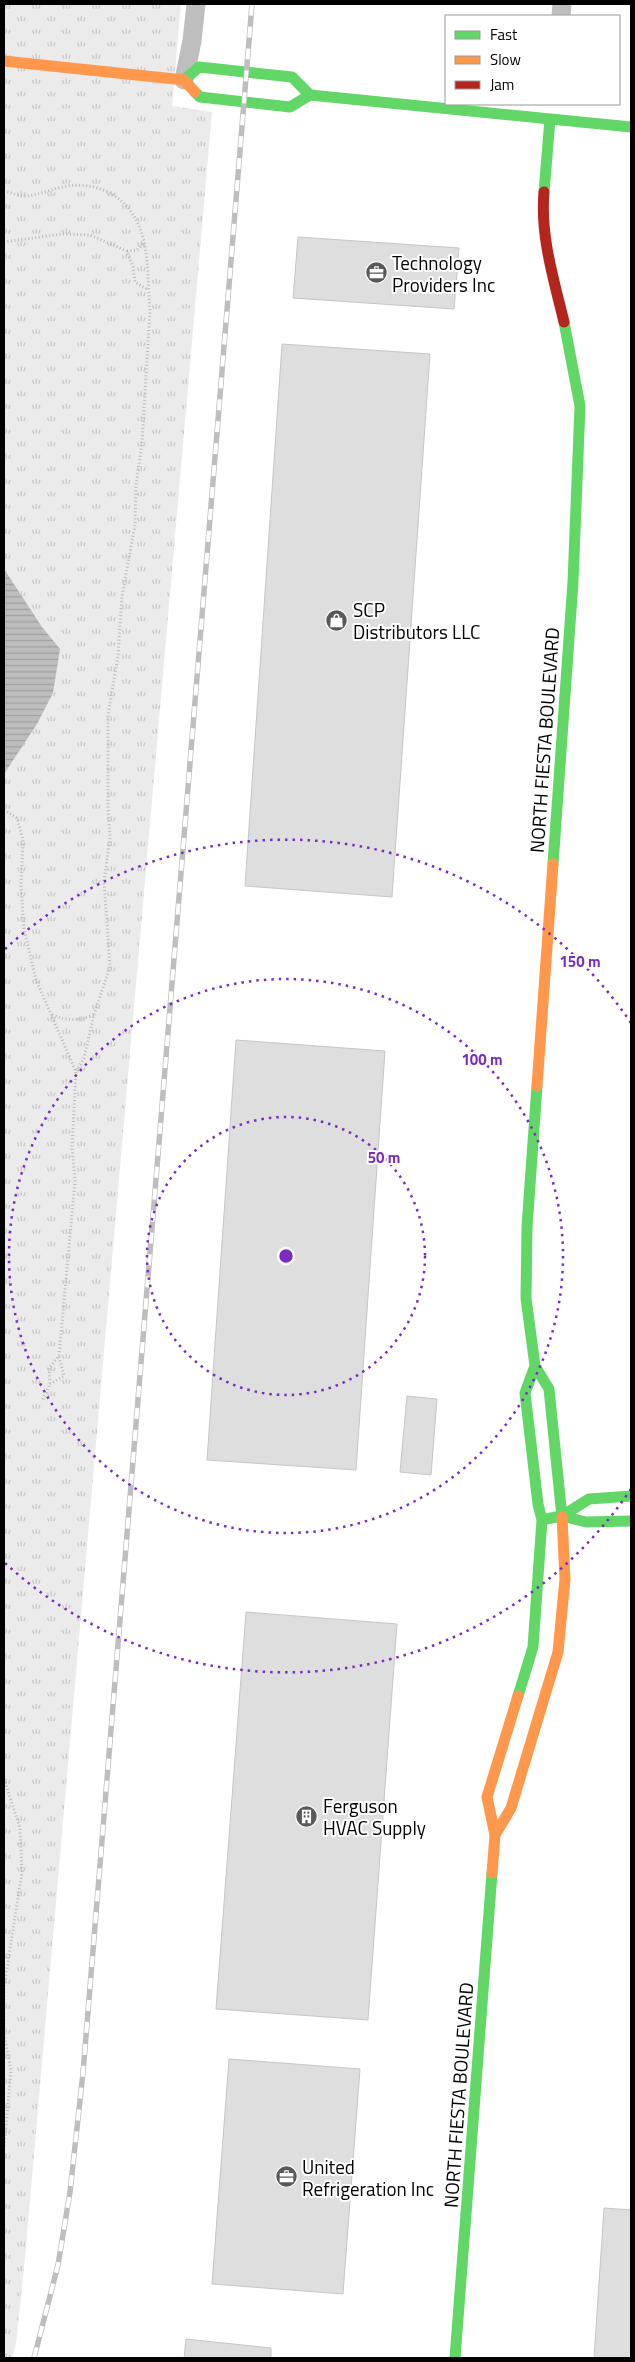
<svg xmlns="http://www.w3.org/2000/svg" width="635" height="2362" viewBox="0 0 635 2362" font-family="'Titillium Web',sans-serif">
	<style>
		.grass { fill: url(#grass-tufts) }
		.water { fill: url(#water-rules) }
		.building { fill: #dedede; stroke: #c6c6c6 }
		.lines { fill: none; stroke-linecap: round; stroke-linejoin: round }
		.path { stroke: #b9b9b9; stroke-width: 3; stroke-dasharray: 1 2.5; stroke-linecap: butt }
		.street { stroke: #bebebe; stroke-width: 19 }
		.fast { stroke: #63d668; stroke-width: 11 }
		.slow { stroke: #ff974d; stroke-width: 11 }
		.jam { stroke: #b3261e; stroke-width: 11 }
		.rail-casing { stroke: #bebebe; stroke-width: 5.5 }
		.rail { stroke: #fff; stroke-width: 4; stroke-dasharray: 11; stroke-linecap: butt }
		.ring { fill: none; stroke: #7b2cbf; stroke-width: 2.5; stroke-dasharray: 2.5 5 }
		.labels { text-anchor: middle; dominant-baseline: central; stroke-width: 4; stroke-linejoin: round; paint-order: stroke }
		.poi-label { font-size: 19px; fill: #000; stroke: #fff; text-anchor: start }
		.street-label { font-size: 19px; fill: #000; stroke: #fff }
		.centre { fill: #7b2cbf; stroke: #fff; stroke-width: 2.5 }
		.ring-label { font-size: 15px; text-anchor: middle; font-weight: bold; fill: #7b2cbf; stroke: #fff; stroke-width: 4; stroke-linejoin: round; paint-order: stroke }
	</style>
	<defs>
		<pattern id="grass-tufts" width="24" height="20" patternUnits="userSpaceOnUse" patternTransform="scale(1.25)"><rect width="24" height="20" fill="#ebebeb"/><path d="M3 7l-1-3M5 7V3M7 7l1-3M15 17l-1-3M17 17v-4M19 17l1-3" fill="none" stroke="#c8c8c8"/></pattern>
		<pattern id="water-rules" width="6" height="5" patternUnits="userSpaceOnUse" patternTransform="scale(1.25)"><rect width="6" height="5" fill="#bdbdbd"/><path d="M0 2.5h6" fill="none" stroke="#a1a1a1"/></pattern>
	</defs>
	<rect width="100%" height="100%" fill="#fff"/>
	<path class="grass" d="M 4,4 L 181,4 L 172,106 L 212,112 L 25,2258 L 16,2344 L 12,2358 L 4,2358 Z"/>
	<path class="water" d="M 4,569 L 42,627 L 60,649 L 53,693 L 37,724 L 4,774 Z"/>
	<path class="building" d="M 298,237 L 459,248 L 454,309 L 293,298 Z
		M 282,344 L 430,354 L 392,897 L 245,886 Z
		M 236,1040 L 385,1051 L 356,1470 L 207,1460 Z
		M 407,1396 L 437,1399 L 431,1475 L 400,1472 Z
		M 246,1612 L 397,1624 L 368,2020 L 216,2009 Z
		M 229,2059 L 360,2069 L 343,2294 L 212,2284 Z
		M 604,2208 L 631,2210 L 631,2358 L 594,2358 Z
		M 186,2339 L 271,2348 L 271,2358 L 184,2358 Z"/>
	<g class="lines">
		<path class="path" d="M 4,191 C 10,192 16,195 22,196 C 36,197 53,188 67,186 C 107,181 136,204 144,242 C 149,264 148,289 150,311 L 142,443 L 136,485 L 135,525 L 122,596 L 118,656 L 108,715 L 108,806 L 110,838 L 104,881 L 110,967 L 94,1014 L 84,1058 L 76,1072
			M 4,242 L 62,234 L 90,235 L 127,251 L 133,267 L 135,282 L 148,290
			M 127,251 L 137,250 L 144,244
			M 4,810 L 17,818 L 23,840 L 21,886 L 24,929 L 36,980 L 76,1072 L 72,1147 L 75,1181 L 59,1356 L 49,1368 L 50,1384 L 42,1401
			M 52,1015 C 68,1021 77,1021 94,1015
			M 50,1384 L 64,1376 L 59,1356
			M 4,1779 L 20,1828 L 22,1872 L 4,1987 L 4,2034 L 11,2070 L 4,2148"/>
		<path class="street" d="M 561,16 L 562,4
			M 184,80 L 192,41 L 196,4"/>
		<path class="fast" d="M 184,80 L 199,67 L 292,77 L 310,95
			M 195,92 L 200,97 L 290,107 L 310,95 L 631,127
			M 544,192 L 550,119
			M 553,864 L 573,582 L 580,406 L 564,322
			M 537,1086 L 527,1227 L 526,1298 L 535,1366 L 549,1389 L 562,1517
			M 562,1516 L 586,1522 L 631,1521
			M 546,1519 L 562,1516 L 589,1499 L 631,1496
			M 518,1696 L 533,1647 L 542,1520 L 538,1504 L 525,1393 L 535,1366
			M 455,2358 L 492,1873"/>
		<path class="slow" d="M 4,61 L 184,80 L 195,92
			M 537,1086 L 553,864
			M 495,1835 L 511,1808 L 558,1652 L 565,1579 L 562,1517
			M 492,1873 L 495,1835 L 487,1797 L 518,1696"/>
		<path class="jam" d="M 544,192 C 540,236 554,280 564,322"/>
		<defs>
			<path id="rail" d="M 34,2358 L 58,2265 L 70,2192 L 83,2073 L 252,4"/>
		</defs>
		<use href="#rail" class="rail-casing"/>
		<use href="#rail" class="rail"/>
	</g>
	<g class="ring">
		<circle cx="286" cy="1256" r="139"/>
		<circle cx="286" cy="1256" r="277"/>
		<path d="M631 1489A416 416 0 0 1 5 1563M5 949A416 416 0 0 1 631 1023"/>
	</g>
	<defs>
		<symbol id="office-disc" viewBox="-11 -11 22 22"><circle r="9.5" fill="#595959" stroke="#fff"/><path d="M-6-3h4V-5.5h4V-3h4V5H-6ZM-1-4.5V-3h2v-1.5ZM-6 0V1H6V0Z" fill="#fff"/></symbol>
		<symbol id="shop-disc" viewBox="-11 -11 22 22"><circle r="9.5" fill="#595959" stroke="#fff"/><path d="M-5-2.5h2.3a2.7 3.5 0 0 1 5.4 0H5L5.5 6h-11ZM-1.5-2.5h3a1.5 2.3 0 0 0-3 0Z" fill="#fff"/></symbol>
		<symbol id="building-disc" viewBox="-11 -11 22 22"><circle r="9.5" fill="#595959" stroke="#fff"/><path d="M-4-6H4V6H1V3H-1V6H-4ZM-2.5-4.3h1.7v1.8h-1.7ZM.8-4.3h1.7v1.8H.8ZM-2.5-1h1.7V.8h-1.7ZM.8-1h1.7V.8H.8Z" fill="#fff"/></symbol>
	</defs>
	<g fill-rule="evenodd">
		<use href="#office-disc" x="364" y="260" width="25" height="25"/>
		<use href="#shop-disc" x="324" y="608" width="25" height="25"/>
		<use href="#building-disc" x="294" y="1804" width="25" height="25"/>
		<use href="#office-disc" x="274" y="2164" width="25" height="25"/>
	</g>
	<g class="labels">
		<g class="poi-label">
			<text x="392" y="262">Technology<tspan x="392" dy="22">Providers Inc</tspan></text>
			<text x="353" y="609">SCP<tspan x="353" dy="22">Distributors LLC</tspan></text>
			<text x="323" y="1805">Ferguson<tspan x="323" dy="22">HVAC Supply</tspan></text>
			<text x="302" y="2166">United<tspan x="302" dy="22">Refrigeration Inc</tspan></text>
		</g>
		<g class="street-label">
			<text transform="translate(544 740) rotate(-86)">NORTH FIESTA BOULEVARD</text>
			<text transform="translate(458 2095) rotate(-86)">NORTH FIESTA BOULEVARD</text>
		</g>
	</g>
	<circle cx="286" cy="1256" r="8" class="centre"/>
	<g class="ring-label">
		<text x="580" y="967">150 m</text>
		<text x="482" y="1065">100 m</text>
		<text x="384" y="1163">50 m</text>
	</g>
	<rect width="635" height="2362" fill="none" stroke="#000000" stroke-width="10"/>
	<rect x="445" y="15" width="175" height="90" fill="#ffffff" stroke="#999999"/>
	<rect x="455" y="31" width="25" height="8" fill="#63d668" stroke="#999999"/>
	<text x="490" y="40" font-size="15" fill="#000000">Fast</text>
	<rect x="455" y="56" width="25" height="8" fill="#ff974d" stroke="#999999"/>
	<text x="490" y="65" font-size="15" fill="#000000">Slow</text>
	<rect x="455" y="81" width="25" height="8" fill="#b3261e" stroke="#999999"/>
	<text x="490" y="90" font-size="15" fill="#000000">Jam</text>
</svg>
